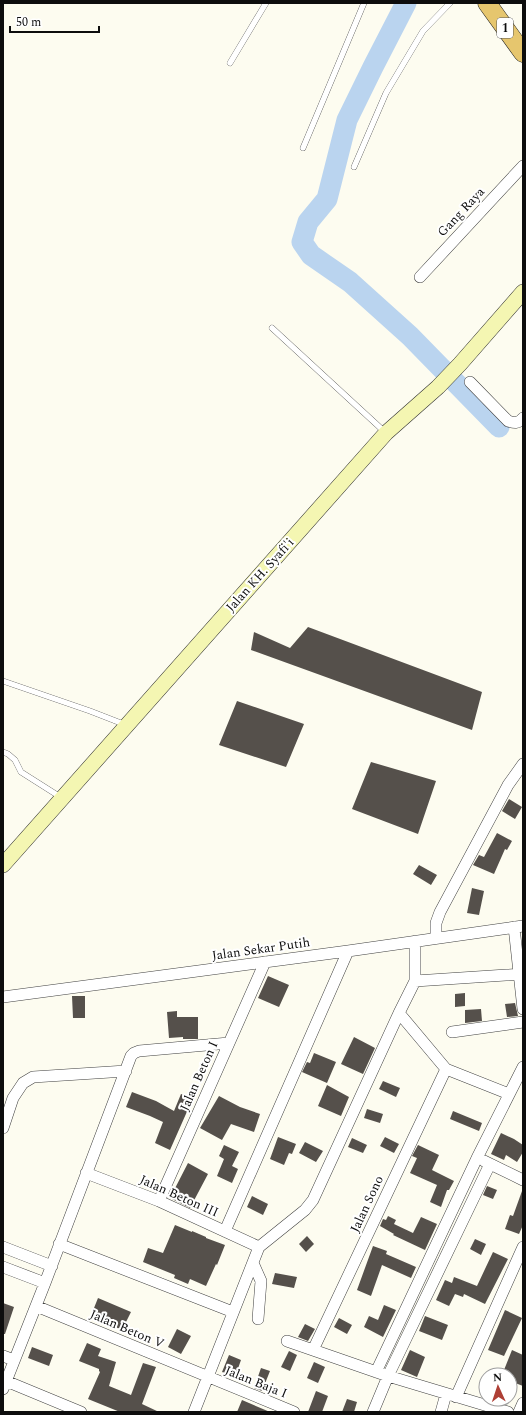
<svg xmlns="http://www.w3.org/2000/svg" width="526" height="1415" viewBox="0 0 526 1415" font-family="Spectral,serif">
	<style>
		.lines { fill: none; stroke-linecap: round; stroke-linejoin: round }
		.river { stroke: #bad4ef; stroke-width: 21 }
		.building { fill: #55504b }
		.service-casing { stroke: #404040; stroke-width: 6 }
		.minor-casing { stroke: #404040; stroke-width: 12 }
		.secondary-casing { stroke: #2f2f2f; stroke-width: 16 }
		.trunk-casing { stroke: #1e1e1e; stroke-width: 19 }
		.service { stroke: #fff; stroke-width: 5.5 }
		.minor { stroke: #fff; stroke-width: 11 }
		.secondary { stroke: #f4f6b2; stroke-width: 15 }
		.trunk { stroke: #e6c66e; stroke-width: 18 }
		.labels { text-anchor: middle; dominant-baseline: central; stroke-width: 4; stroke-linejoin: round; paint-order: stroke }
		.shield { fill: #fff; stroke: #565656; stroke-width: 1 }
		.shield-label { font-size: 12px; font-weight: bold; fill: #0d0d0d }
		.street-label { font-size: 13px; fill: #0d0d0d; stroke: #fff }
	</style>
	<rect width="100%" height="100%" fill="#fdfcf0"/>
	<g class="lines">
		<path class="river" d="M 406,3 L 373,67 L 347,120 L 327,199 L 308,222 L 302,242 L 311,255 L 350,282 L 410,336 L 499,427"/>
	</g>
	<path class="building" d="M 308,627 L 482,692 L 472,730 L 251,650 L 254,632 L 290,648 Z
		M 237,701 L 304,724 L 286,767 L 219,745 Z
		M 371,762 L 436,781 L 418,834 L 352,809 Z
		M 509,799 L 522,807 L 515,819 L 502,811 Z
		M 497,833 L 512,841 L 507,850 L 505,849 L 494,874 L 473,865 L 479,855 L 484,857 Z
		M 419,865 L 437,875 L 431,885 L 413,874 Z
		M 472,888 L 484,891 L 479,915 L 467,913 Z
		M 268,976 L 289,985 L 279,1007 L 258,998 Z
		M 465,993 L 465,1006 L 455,1007 L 455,994 Z
		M 72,996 L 85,996 L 85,1018 L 73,1018 Z
		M 515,1003 L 518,1016 L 507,1017 L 505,1004 Z
		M 481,1009 L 482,1021 L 465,1023 L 465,1010 Z
		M 177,1011 L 177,1017 L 198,1017 L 198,1039 L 183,1039 L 183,1037 L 169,1038 L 167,1012 Z
		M 354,1037 L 375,1048 L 363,1074 L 341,1064 Z
		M 314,1053 L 336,1062 L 327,1083 L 302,1072 L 307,1062 L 310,1063 Z
		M 383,1081 L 400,1088 L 396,1097 L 379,1089 Z
		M 327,1085 L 349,1097 L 341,1116 L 318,1106 Z
		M 132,1092 L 156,1101 L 174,1111 L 181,1094 L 193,1098 L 170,1150 L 155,1143 L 163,1122 L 150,1116 L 126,1107 Z
		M 219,1096 L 240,1107 L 260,1114 L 254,1132 L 231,1124 L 222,1140 L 200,1128 Z
		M 367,1109 L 383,1114 L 380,1123 L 364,1118 Z
		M 453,1111 L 482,1123 L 479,1131 L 450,1119 Z
		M 501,1133 L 514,1139 L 523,1145 L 523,1152 L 517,1162 L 506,1155 L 504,1160 L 491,1154 Z
		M 278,1137 L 296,1144 L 292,1154 L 289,1153 L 284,1165 L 270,1159 Z
		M 385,1137 L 399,1144 L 394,1153 L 380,1146 Z
		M 352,1138 L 367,1145 L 363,1153 L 348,1147 Z
		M 305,1142 L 323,1151 L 316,1162 L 299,1153 Z
		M 224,1145 L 239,1152 L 232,1166 L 238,1169 L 232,1183 L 217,1176 L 224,1159 L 219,1156 Z
		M 418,1145 L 439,1155 L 432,1170 L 454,1181 L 449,1190 L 447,1190 L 441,1207 L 430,1202 L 437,1185 L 410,1173 L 417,1158 L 412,1156 Z
		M 188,1163 L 208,1174 L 190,1208 L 170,1198 Z
		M 487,1186 L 497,1190 L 493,1199 L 483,1195 Z
		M 522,1191 L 523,1191 L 523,1225 L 519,1234 L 505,1229 L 510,1215 L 513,1216 Z
		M 252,1196 L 268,1204 L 263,1215 L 247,1207 Z
		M 388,1216 L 396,1220 L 394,1224 L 413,1233 L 421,1217 L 437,1224 L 425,1250 L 393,1235 L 394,1234 L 380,1226 L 383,1219 L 386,1220 Z
		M 175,1225 L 192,1232 L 192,1231 L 206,1237 L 206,1238 L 225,1245 L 217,1265 L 216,1264 L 206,1286 L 190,1279 L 188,1284 L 174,1278 L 175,1275 L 143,1262 L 148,1248 L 163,1253 Z
		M 307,1236 L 314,1244 L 306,1252 L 299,1244 Z
		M 475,1239 L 486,1244 L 481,1255 L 470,1249 Z
		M 373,1246 L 387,1251 L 386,1254 L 416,1267 L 411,1278 L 382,1265 L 371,1296 L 357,1290 Z
		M 493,1252 L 508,1259 L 485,1304 L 464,1294 L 463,1297 L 455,1294 L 449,1306 L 436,1300 L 445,1280 L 452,1283 L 454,1277 L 477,1286 Z
		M 275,1273 L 297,1277 L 294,1288 L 272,1284 Z
		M 98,1298 L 131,1312 L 122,1330 L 106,1323 L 106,1324 L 90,1318 Z
		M 3,1303 L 14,1307 L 5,1334 L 3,1334 Z
		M 384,1305 L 396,1310 L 383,1337 L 364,1327 L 369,1316 L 378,1320 Z
		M 505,1310 L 522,1318 L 504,1356 L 488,1350 Z
		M 425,1316 L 448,1325 L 442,1340 L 419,1331 Z
		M 339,1318 L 352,1325 L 347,1334 L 334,1327 Z
		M 305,1324 L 315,1329 L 308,1341 L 298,1337 Z
		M 177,1329 L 191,1336 L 181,1354 L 168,1347 Z
		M 87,1343 L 101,1349 L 98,1356 L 116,1362 L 109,1386 L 131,1395 L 143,1363 L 156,1367 L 142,1404 L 159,1412 L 120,1412 L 88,1399 L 100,1372 L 99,1371 L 99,1369 L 79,1361 Z
		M 32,1347 L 53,1355 L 49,1366 L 28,1358 Z
		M 410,1350 L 425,1357 L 417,1377 L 401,1370 Z
		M 512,1350 L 523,1355 L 523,1386 L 510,1381 L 510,1375 L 502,1375 Z
		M 289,1351 L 297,1355 L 290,1371 L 281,1367 Z
		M 229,1355 L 241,1360 L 235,1377 L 222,1372 Z
		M 314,1362 L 325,1367 L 318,1383 L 307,1378 Z
		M 261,1368 L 270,1371 L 262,1391 L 254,1388 Z
		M 316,1391 L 328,1396 L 322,1412 L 308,1412 Z
		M 347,1399 L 357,1402 L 354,1412 L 342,1412 Z
		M 242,1400 L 270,1412 L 237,1412 Z"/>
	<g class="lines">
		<defs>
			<path id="service" d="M 230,63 L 266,3
				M 303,148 L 364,3
				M 354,167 L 386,93 L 423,31 L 450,3
				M 272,328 L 386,433
				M 3,681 L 90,711 L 126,725
				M 3,752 L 8,754 L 15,760 L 21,772 L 62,798"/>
			<path id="minor" d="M 420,277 L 523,166
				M 470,382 L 508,421 C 514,423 518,424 523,418
				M 514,927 L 523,1009
				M 436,938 L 436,923 L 440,912 L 508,785 L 523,764
				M 415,981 L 523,974
				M 3,997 L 348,951 L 523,926
				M 399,1013 L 446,1069 L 509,1094
				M 452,1032 L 523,1022
				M 3,1128 L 13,1098 L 23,1083 L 33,1077 L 126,1071
				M 484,1161 L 523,1180
				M 86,1173 L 159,1201 L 259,1247
				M 159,1201 L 265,962
				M 225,1231 L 348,951
				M 59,1244 L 233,1312
				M 3,1247 L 52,1266
				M 253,1263 L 261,1281 L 258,1319
				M 3,1267 L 45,1283
				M 36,1306 L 294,1412
				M 287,1341 L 388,1376 L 508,1412
				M 313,1350 L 446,1069
				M 3,1356 L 14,1360
				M 376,1372 L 477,1158 L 523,1067
				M 6,1381 L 81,1412
				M 3,1389 L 45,1283 L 131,1056 L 134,1053 L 139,1051 L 229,1043
				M 456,1397 L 523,1247
				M 194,1412 L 259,1247 L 305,1210 L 313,1200 L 399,1013 L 415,981 L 415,941
				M 373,1412 L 388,1376 L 490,1164
				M 441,1412 L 446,1394
				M 519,1412 L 523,1403"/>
			<path id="secondary" d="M 3,865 L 386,433 L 438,387 L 460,364 L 523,292"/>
			<path id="trunk" d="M 487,3 L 523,53"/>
		</defs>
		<use href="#service" class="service-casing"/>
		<use href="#minor" class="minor-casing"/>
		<use href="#secondary" class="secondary-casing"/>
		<use href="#trunk" class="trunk-casing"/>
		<use href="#service" class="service"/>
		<use href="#minor" class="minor"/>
		<use href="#secondary" class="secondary"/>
		<use href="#trunk" class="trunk"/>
	</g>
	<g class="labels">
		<rect class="shield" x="497" y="18" width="16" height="20" rx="3"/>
		<g class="shield-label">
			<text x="505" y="28">1</text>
		</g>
		<g class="street-label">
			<text transform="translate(461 212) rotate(-47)">Gang Raya</text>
			<text transform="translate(260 575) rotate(-48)">Jalan KH. Syafi'i</text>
			<text transform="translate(261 949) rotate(-8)">Jalan Sekar Putih</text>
			<text transform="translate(199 1076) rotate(-66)">Jalan Beton I</text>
			<text transform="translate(179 1196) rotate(24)">Jalan Beton III</text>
			<text transform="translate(367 1204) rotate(-65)">Jalan Sono</text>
			<text transform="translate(127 1329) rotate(23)">Jalan Beton V</text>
			<text transform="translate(256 1382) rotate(22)">Jalan Baja I</text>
		</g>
	</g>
	<rect width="526" height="1415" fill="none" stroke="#0d0d0d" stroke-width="8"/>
	<g transform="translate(498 1387) rotate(357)"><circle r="19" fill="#ffffff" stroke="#9e9e9e"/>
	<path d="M0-3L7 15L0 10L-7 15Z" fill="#ae3f35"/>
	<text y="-6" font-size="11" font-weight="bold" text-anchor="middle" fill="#0d0d0d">N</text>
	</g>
	<path d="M10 26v6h89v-6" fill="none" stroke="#0d0d0d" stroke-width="2"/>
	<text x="16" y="26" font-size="12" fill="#0d0d0d" stroke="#ffffff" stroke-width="3" paint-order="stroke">50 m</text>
</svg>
